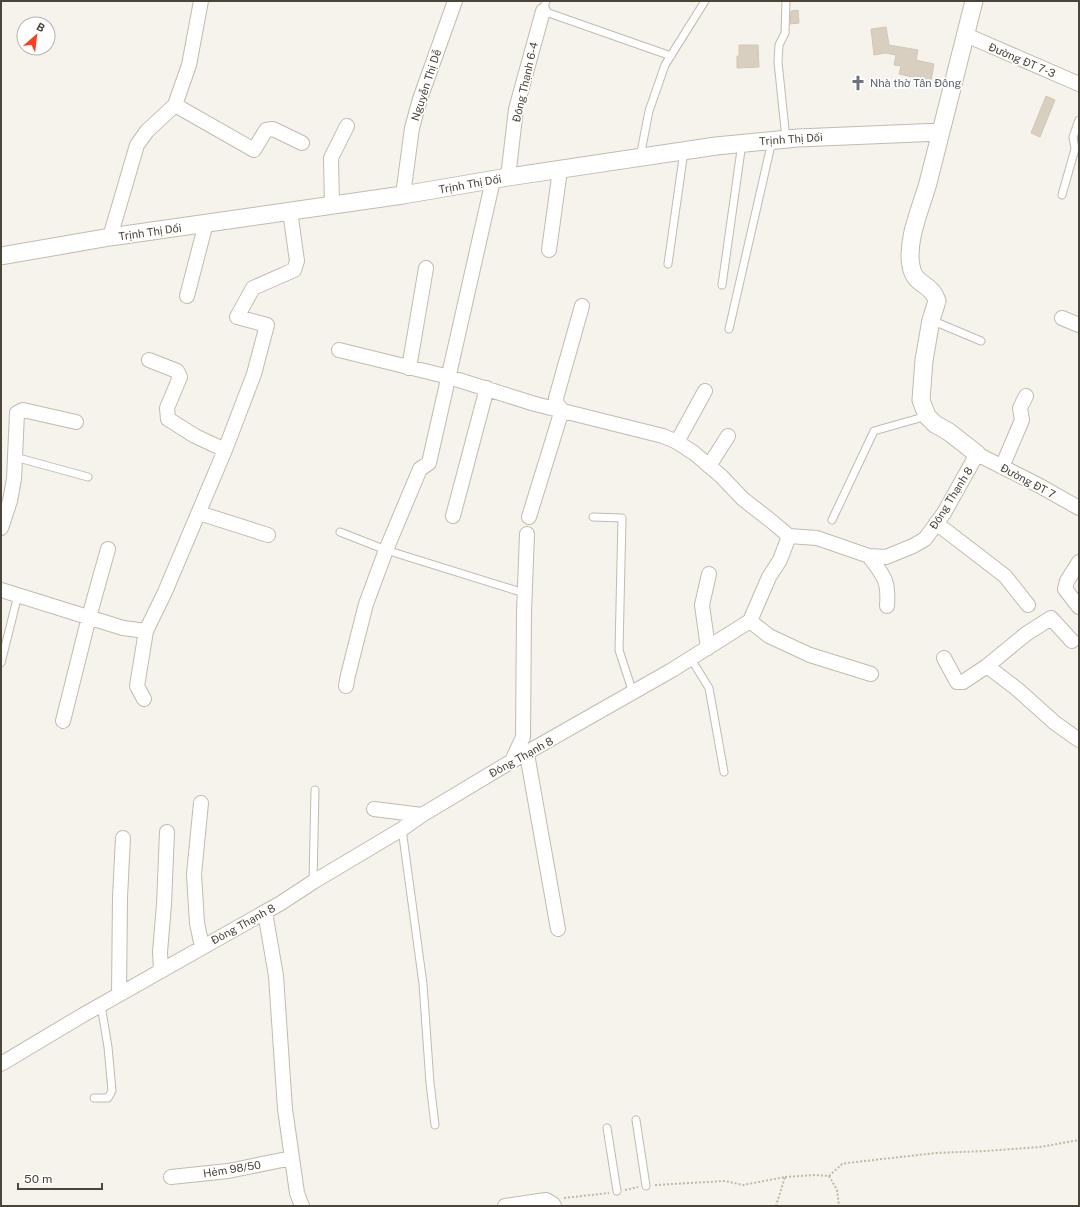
<svg xmlns="http://www.w3.org/2000/svg" width="1080" height="1207" viewBox="0 0 1080 1207" font-family="'Public Sans',sans-serif">
	<style>
		.building { fill: #d8cfc1; stroke: #d3c7b4 }
		.lines { fill: none; stroke-linecap: round; stroke-linejoin: round }
		.service-casing { stroke: #c2bbae; stroke-width: 9 }
		.minor-casing { stroke: #c2bbae; stroke-width: 16 }
		.tertiary-casing { stroke: #c2bbae; stroke-width: 19 }
		.path { stroke: #c4b79f; stroke-width: 2; stroke-dasharray: 2 2; stroke-linecap: butt }
		.service { stroke: #fff; stroke-width: 7 }
		.minor { stroke: #fff; stroke-width: 14 }
		.tertiary { stroke: #fff; stroke-width: 17 }
		.labels { text-anchor: middle; dominant-baseline: central; stroke-width: 3.5; stroke-linejoin: round; paint-order: stroke }
		.street-label { font-size: 11px; fill: #4b4439; stroke: #fff }
		.worship-label { font-size: 11px; fill: #5b616d; stroke: #fff; text-anchor: start }
	</style>
	<rect width="100%" height="100%" fill="#f6f3ec"/>
	<path class="building" d="M 798,10 L 799,23 L 790,24 L 791,11 Z
		M 886,27 L 889,45 L 918,50 L 916,60 L 934,64 L 931,81 L 899,74 L 901,66 L 894,65 L 896,55 L 886,53 L 874,55 L 871,29 Z
		M 739,45 L 758,45 L 759,67 L 737,68 L 737,56 L 739,56 Z
		M 1046,96 L 1055,100 L 1040,137 L 1031,133 Z"/>
	<g class="lines">
		<defs>
			<path id="service" d="M 546,1 L 543,11 L 671,56
				M 786,139 L 778,62 L 779,45 L 785,33 L 786,1
				M 640,157 L 649,111 L 665,65 L 705,1
				M 1062,195 L 1075,149 L 1073,137 L 1079,120
				M 668,264 L 684,151
				M 722,285 L 742,143
				M 931,320 L 981,341
				M 729,329 L 772,141
				M 15,457 L 88,477
				M 593,517 L 622,518 L 619,650 L 633,693
				M 832,520 L 874,431 L 927,416
				M 340,532 L 386,550 L 524,593
				M 691,659 L 709,688 L 724,772
				M 1,663 L 18,595
				M 402,829 L 423,984 L 430,1083 L 435,1125
				M 313,882 L 315,790
				M 94,1098 L 108,1098 L 112,1091 L 108,1047 L 101,1005
				M 636,1120 L 646,1186
				M 607,1128 L 617,1191"/>
			<path id="minor" d="M 966,35 L 1079,84
				M 175,105 L 254,150 L 266,130 L 273,129 L 302,143
				M 508,177 L 516,109 L 543,11
				M 403,195 L 412,128 L 420,99 L 455,1
				M 332,205 L 331,158 L 347,126
				M 110,237 L 137,145 L 147,131 L 175,105 L 189,65 L 201,1
				M 549,250 L 560,170
				M 187,296 L 206,223
				M 1062,318 L 1079,325
				M 339,350 L 449,377 L 535,404 L 663,436 L 677,442 L 694,453 L 721,476 L 743,499 L 770,520 L 789,536
				M 149,360 L 177,371 L 180,377 L 167,408 L 168,419 L 195,436 L 225,450
				M 409,368 L 426,268
				M 677,442 L 705,391
				M 709,466 L 728,436
				M 1002,467 L 1022,420 L 1020,408 L 1026,396
				M 199,513 L 268,535
				M 453,516 L 487,388
				M 529,517 L 562,410 L 557,404 L 556,398 L 582,306
				M 936,523 L 1005,576 L 1028,605
				M 1,528 L 10,501 L 14,479 L 17,413 L 23,410 L 76,422
				M 869,556 C 884,576 889,581 887,606
				M 1079,562 L 1067,581 L 1065,589 L 1079,607
				M 1,590 L 123,628 L 146,631 L 165,592 L 225,450 L 254,374 L 267,325 L 237,317 L 253,288 L 294,270 L 297,261 L 290,211
				M 750,621 L 769,636 L 810,655 L 871,674
				M 708,648 L 702,605 L 709,574
				M 944,658 L 957,682 L 963,682 L 987,666 L 1017,689 L 1055,723 L 1079,740
				M 987,666 L 1026,634 L 1051,618 L 1072,641
				M 346,686 L 348,675 L 366,604 L 386,550 L 420,469 L 429,463 L 493,180
				M 144,699 L 137,686 L 146,631
				M 63,721 L 89,617 L 108,549
				M 527,754 L 558,929
				M 512,761 L 523,737 L 524,612 L 527,534
				M 201,803 L 194,874 L 197,923 L 202,947
				M 374,809 L 422,815
				M 265,912 L 276,976 L 285,1109 L 297,1193 L 302,1206
				M 161,971 L 160,952 L 164,905 L 167,832
				M 119,994 L 120,897 L 123,838
				M 1,1064 L 83,1015 L 281,903 L 313,882 L 402,829 L 422,815 L 512,761 L 672,670 L 750,621 L 769,577 L 780,560 L 789,536 L 817,538 L 869,556 L 886,557 L 913,546 L 925,539 L 944,513 L 977,454 L 1040,486 L 1079,508
				M 171,1177 L 228,1171 L 292,1158
				M 505,1206 L 546,1200 L 553,1204 L 554,1206"/>
			<path id="tertiary" d="M 974,1 C 959,62 943,122 928,183 C 921,208 906,240 911,266 C 914,283 925,282 933,293 C 935,295 936,299 937,301 L 931,320 L 924,360 L 921,400 L 927,416 L 935,424 L 949,432 L 977,454
				M 1,256 L 110,237 L 403,195 L 508,177 L 716,146 L 798,138 L 941,132"/>
		</defs>
		<use href="#service" class="service-casing"/>
		<use href="#minor" class="minor-casing"/>
		<use href="#tertiary" class="tertiary-casing"/>
		<path class="path" d="M 829,1176 L 842,1164 L 847,1163 L 936,1153 L 985,1151 L 1040,1147 L 1079,1140
			M 785,1177 L 816,1175 L 829,1176 L 837,1190 L 839,1206
			M 655,1185 L 725,1181 L 743,1185 L 785,1177 L 776,1206
			M 625,1190 L 638,1187
			M 564,1198 L 609,1193"/>
		<use href="#service" class="service"/>
		<use href="#minor" class="minor"/>
		<use href="#tertiary" class="tertiary"/>
	</g>
	<defs>
		<symbol id="church-bare" viewBox="-9 -9 18 18"><path d="M-1.2-6h2.4v3.5h3.3v2.4h-3.3V6h-2.4V-.1h-3.3v-2.4h3.3Z" fill="#6b7280" stroke="#fff" stroke-width="2.5" paint-order="stroke"/></symbol>
	</defs>
	<g fill-rule="evenodd">
		<use href="#church-bare" x="847" y="72" width="22" height="22"/>
	</g>
	<g class="labels">
		<g class="street-label">
			<text transform="translate(1022 60) rotate(23)">Đường ĐT 7-3</text>
			<text transform="translate(525 82) rotate(-77)">Đông Thạnh 6-4</text>
			<text transform="translate(426 85) rotate(-72)">Nguyễn Thị Dễ</text>
			<text transform="translate(791 139) rotate(-4)">Trịnh Thị Dối</text>
			<text transform="translate(470 184) rotate(-10)">Trịnh Thị Dối</text>
			<text transform="translate(150 232) rotate(-8)">Trịnh Thị Dối</text>
			<text transform="translate(1028 481) rotate(28)">Đường ĐT 7</text>
			<text transform="translate(951 498) rotate(-58)">Đông Thạnh 8</text>
			<text transform="translate(521 757) rotate(-29)">Đông Thạnh 8</text>
			<text transform="translate(243 924) rotate(-29)">Đông Thạnh 8</text>
			<text transform="translate(232 1169) rotate(-9)">Hẻm 98/50</text>
		</g>
		<g class="worship-label">
			<text x="870" y="83">Nhà thờ Tân Đông</text>
		</g>
	</g>
	<rect width="1080" height="1207" fill="none" stroke="#4b4439" stroke-width="4"/>
	<g transform="translate(36 36) rotate(28)"><circle r="19" fill="#ffffff" stroke="#b7b4b0"/>
	<path d="M0-3L7 15L0 10L-7 15Z" fill="#fc3f1d"/>
	<text y="-6" font-size="11" font-weight="bold" text-anchor="middle" fill="#4b4439">B</text>
	</g>
	<path d="M18 1183v6h84v-6" fill="none" stroke="#4b4439" stroke-width="2"/>
	<text x="24" y="1183" font-size="12" fill="#4b4439" stroke="#ffffff" stroke-width="3" paint-order="stroke">50 m</text>
</svg>
